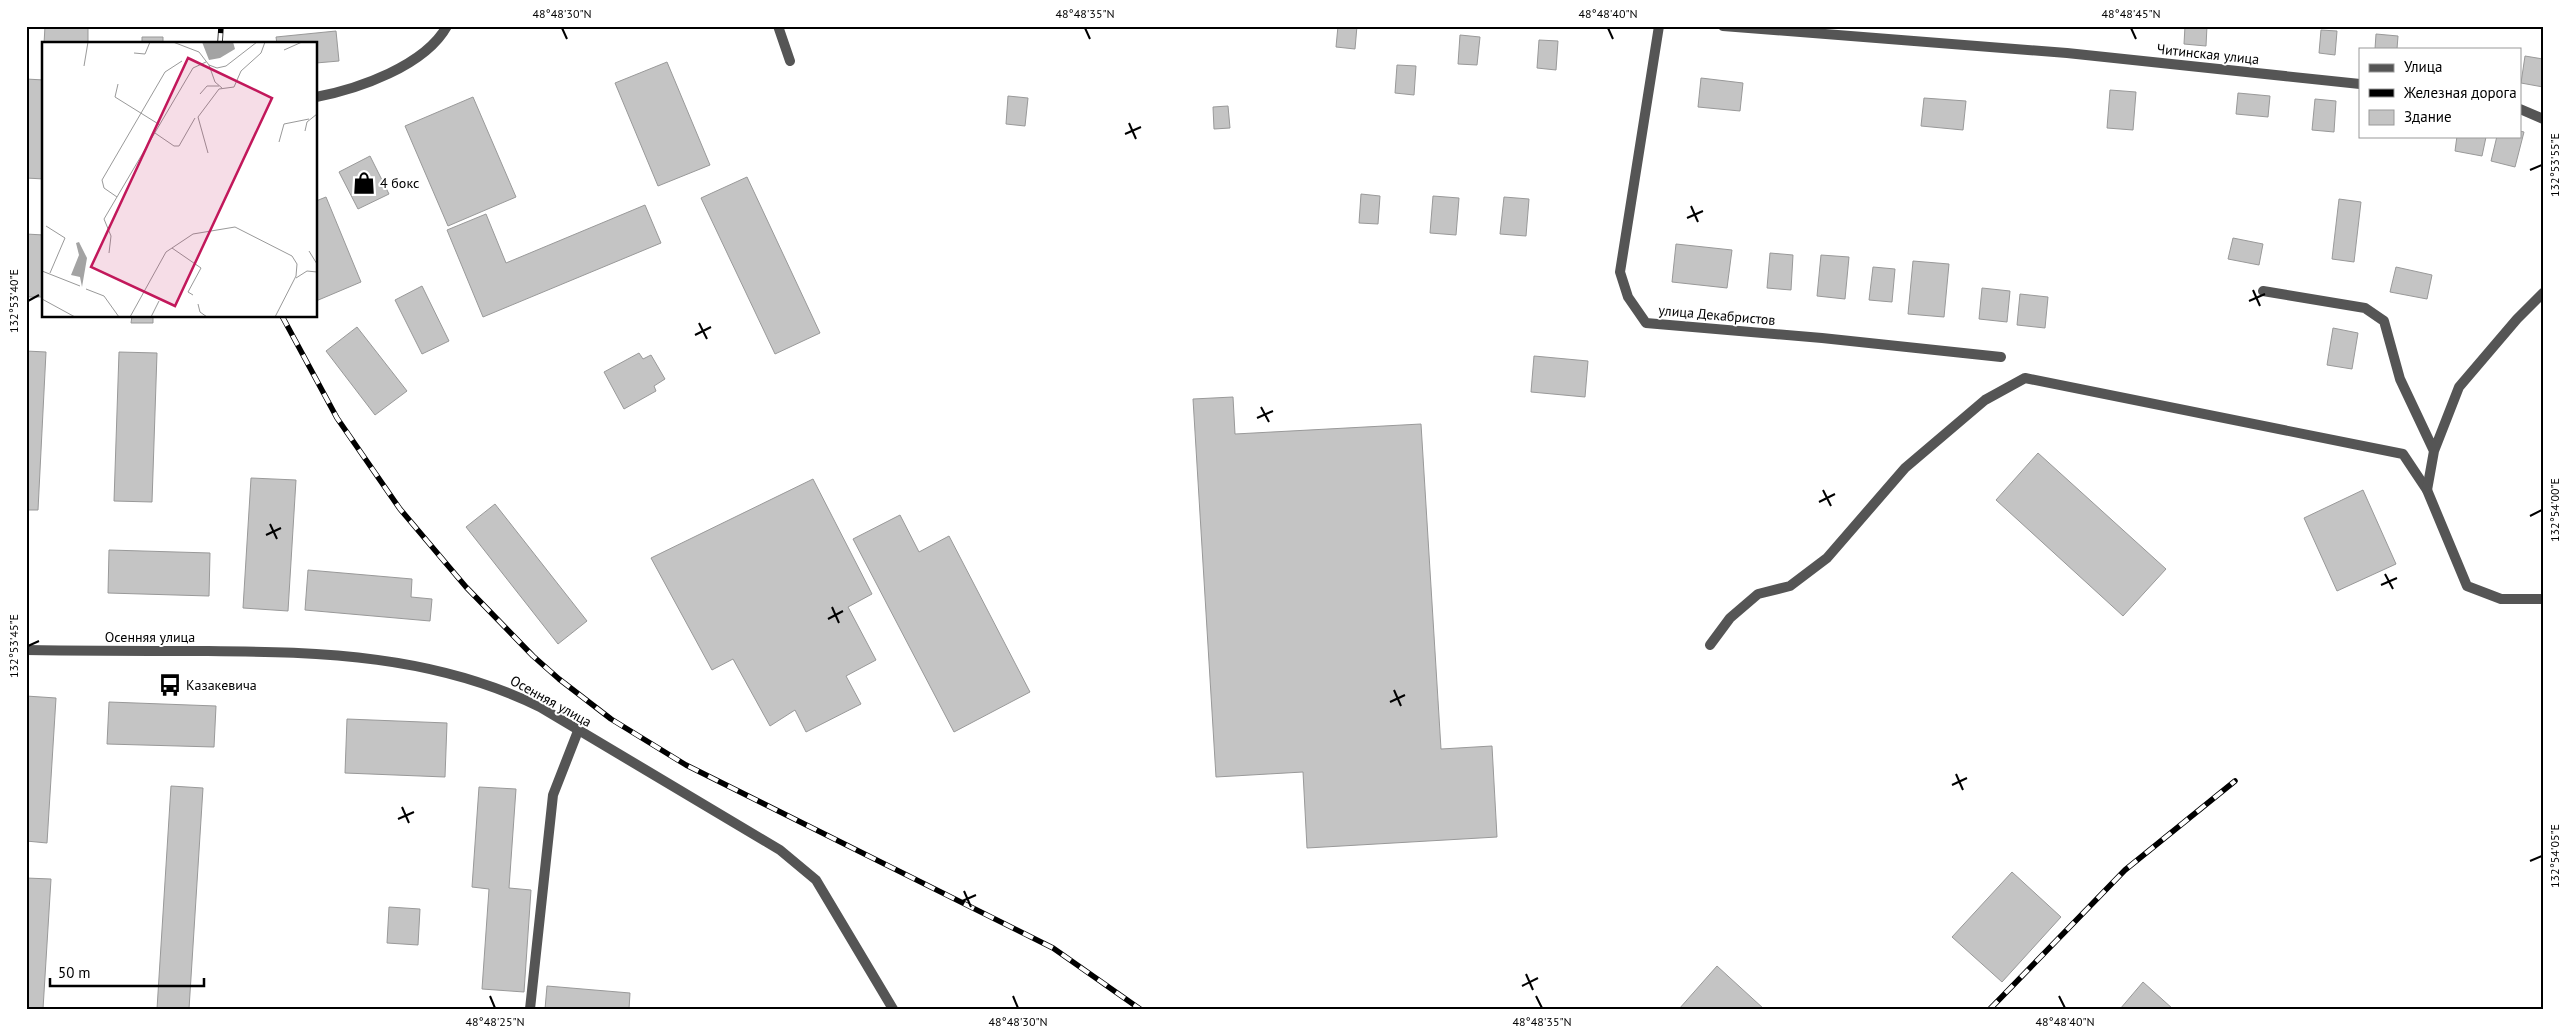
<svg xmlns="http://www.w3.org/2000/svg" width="2569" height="1035" viewBox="0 0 2569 1035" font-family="'PT Sans',sans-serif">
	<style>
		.building { fill: #c4c4c4; stroke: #999 }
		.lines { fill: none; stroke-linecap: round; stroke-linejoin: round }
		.service { stroke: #555; stroke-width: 10 }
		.minor { stroke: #555; stroke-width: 10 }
		.rail-casing { stroke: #000; stroke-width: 5.5 }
		.rail { stroke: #fff; stroke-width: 4; stroke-dasharray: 11; stroke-linecap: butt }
		.ticks { fill: none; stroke: #000; stroke-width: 2 }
		.labels { text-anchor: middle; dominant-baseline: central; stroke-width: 4; stroke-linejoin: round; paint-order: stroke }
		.street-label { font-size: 14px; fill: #000; stroke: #fff }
		.poi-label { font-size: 14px; fill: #000; stroke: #fff; text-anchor: start }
		.inset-road { fill: none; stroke: #999; stroke-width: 1 }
		.view { fill: #c2185b; fill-opacity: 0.15; stroke: #c2185b; stroke-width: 2.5 }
		.inset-edge { fill: none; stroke: #000; stroke-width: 2.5 }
		.neatline { fill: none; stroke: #000; stroke-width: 2 }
		.ticks-label { font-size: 12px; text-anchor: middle; fill: #000 }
	</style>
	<rect width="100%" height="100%" fill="#fff"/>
	<path class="building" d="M 45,26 L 88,26 L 88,44 L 44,44 Z
		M 1338,26 L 1357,26 L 1355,49 L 1336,47 Z
		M 2185,26 L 2207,26 L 2206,46 L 2184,44 Z
		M 2321,30 L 2337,31 L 2335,55 L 2319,53 Z
		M 336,31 L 339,61 L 316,63 L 316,44 L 277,44 L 276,37 Z
		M 2376,34 L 2398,36 L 2397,49 L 2375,49 Z
		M 1460,35 L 1480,37 L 1477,65 L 1458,64 Z
		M 142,37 L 163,37 L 163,44 L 142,44 Z
		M 1539,40 L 1558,41 L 1556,70 L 1537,68 Z
		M 2525,56 L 2543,59 L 2543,87 L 2521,83 Z
		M 667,62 L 710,165 L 658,186 L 615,83 Z
		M 1397,65 L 1416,66 L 1414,95 L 1395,93 Z
		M 1701,78 L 1743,83 L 1740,111 L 1698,107 Z
		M 26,79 L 44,80 L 44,179 L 26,178 Z
		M 2110,90 L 2136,92 L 2133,130 L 2107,128 Z
		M 2238,93 L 2270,96 L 2268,117 L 2236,114 Z
		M 1008,96 L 1028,98 L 1025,126 L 1006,124 Z
		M 473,97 L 516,197 L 448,226 L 405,126 Z
		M 1924,98 L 1966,101 L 1963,130 L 1921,126 Z
		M 2315,99 L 2336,101 L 2334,132 L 2312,130 Z
		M 1228,106 L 1230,128 L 1214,129 L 1213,107 Z
		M 2520,131 L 2524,132 L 2515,167 L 2491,161 L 2497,136 L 2520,136 Z
		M 2457,136 L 2486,137 L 2482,156 L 2455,151 Z
		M 370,156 L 389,194 L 358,209 L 339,172 Z
		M 747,177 L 820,333 L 775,354 L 701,198 Z
		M 1361,194 L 1380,196 L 1378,224 L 1359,223 Z
		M 1433,196 L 1459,198 L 1456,235 L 1430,233 Z
		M 326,197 L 361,282 L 316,301 L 316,201 Z
		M 1504,197 L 1529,199 L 1526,236 L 1500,234 Z
		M 2339,199 L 2361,202 L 2354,262 L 2332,259 Z
		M 645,205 L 661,243 L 483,317 L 447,230 L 486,214 L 506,263 Z
		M 26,234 L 44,235 L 42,297 L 26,297 Z
		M 2233,238 L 2263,244 L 2259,265 L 2228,259 Z
		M 1676,244 L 1732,250 L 1727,288 L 1672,282 Z
		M 1770,253 L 1793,255 L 1791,290 L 1767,288 Z
		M 1821,255 L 1849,257 L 1845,299 L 1817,296 Z
		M 1913,261 L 1949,264 L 1944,317 L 1908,314 Z
		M 1873,267 L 1895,269 L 1892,302 L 1869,300 Z
		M 2396,267 L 2432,275 L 2427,299 L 2390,292 Z
		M 422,286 L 449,341 L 422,354 L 395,300 Z
		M 1982,288 L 2010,291 L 2007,322 L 1979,319 Z
		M 2020,294 L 2048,297 L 2045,328 L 2017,325 Z
		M 132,316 L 153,316 L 153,323 L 131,323 Z
		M 357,327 L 407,391 L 375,415 L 326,351 Z
		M 2333,328 L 2358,333 L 2352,369 L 2327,365 Z
		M 26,351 L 46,352 L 38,510 L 26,510 Z
		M 119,352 L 157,353 L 152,502 L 114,501 Z
		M 639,353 L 643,359 L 651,355 L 665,379 L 654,386 L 656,391 L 624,409 L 604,372 Z
		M 1534,356 L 1588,361 L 1585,397 L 1531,392 Z
		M 1233,397 L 1235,434 L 1421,424 L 1441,749 L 1492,746 L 1497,837 L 1307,848 L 1303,772 L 1216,777 L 1193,399 Z
		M 2038,453 L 2166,569 L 2123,616 L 1996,500 Z
		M 251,478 L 296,480 L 288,611 L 243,608 Z
		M 813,479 L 872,594 L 848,607 L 876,660 L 846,676 L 861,704 L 806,732 L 795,710 L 770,726 L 733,659 L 712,670 L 651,558 Z
		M 2363,490 L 2396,564 L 2337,591 L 2304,518 Z
		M 495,504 L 587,621 L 558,644 L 466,527 Z
		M 900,515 L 919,552 L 949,536 L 1030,692 L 954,732 L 853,539 Z
		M 109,550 L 210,553 L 209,596 L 108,593 Z
		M 308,570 L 412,579 L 411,597 L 432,599 L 430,621 L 305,610 Z
		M 26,696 L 56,698 L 47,843 L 26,841 Z
		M 109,702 L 216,706 L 214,747 L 107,744 Z
		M 347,719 L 447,723 L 445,777 L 345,773 Z
		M 171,786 L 203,788 L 189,1009 L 157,1009 Z
		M 479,787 L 516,789 L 509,888 L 531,890 L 524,992 L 482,989 L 489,889 L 472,887 Z
		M 2012,872 L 2061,917 L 2002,982 L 1952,937 Z
		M 26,878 L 51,879 L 43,1009 L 26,1009 Z
		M 389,907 L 420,909 L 418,945 L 387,943 Z
		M 1717,966 L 1764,1009 L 1679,1009 Z
		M 2143,982 L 2173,1009 L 2120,1009 Z
		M 547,986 L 630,993 L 629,1009 L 545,1009 Z"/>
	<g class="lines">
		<path class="service" d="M 1710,645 L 1730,618 L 1758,594 L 1790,586 L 1827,558 L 1905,468 L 1985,400 L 2025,378 L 2403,454 L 2427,490 L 2467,586 L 2501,599 L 2543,599
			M 530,1009 L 553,795 L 578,731"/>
		<path class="minor" d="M 778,26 L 790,61
			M 1659,26 L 1620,272 L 1628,297 L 1646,323 L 1822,338 L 2001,357
			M 1723,26 L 2067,53 L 2360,84
			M 316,97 C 358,89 425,66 447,26
			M 2520,109 L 2543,119
			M 2263,291 L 2365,308 L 2384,321 L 2400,379 L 2434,451
			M 2427,490 L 2434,451 L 2459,387 L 2517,319 L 2543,293
			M 26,650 C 87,651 147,651 208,651 C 323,652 434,655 540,707 L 780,850 L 816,880 L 893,1009"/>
		<defs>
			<path id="rail" d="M 220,44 L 221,26
				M 282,316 L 337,418 L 400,509 L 466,587 L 533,656 L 559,679 L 611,719 L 686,765 L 1053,948 L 1140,1009
				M 1990,1009 L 2125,870 L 2235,781"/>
		</defs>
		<use href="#rail" class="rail-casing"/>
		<use href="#rail" class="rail"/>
	</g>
	<path class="ticks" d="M 562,28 L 567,39M 1085,28 L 1090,39M 1608,28 L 1613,39M 2131,28 L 2136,39M 1129,123 L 1136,139M 1125,134 L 1141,127M 2530,170 L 2542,165M 1691,206 L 1698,222M 1687,218 L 1703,211M 2253,290 L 2260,306M 28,301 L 39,295M 2249,301 L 2265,294M 699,323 L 707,339M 695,335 L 711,327M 1261,407 L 1269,422M 1257,418 L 1273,411M 1823,490 L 1831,506M 1819,502 L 1835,494M 2530,516 L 2542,510M 270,524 L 277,539M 266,535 L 281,528M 2385,574 L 2393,589M 2381,585 L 2397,578M 832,607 L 839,623M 828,619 L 843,611M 28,646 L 39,641M 1394,690 L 1401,706M 1390,702 L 1405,695M 1956,774 L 1963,790M 1952,785 L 1967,778M 402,807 L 409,823M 398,819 L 414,812M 2530,861 L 2542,856M 964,891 L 971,907M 960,902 L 976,895M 1526,974 L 1533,990M 1522,986 L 1538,978M 490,996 L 495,1008M 1013,996 L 1018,1008M 1536,996 L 1542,1008M 2059,996 L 2065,1008"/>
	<defs>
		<symbol id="shop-bare" viewBox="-9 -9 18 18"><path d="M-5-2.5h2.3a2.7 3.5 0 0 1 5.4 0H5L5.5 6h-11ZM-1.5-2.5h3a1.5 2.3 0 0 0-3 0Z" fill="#000" stroke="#fff" stroke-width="2.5" paint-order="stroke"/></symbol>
		<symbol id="bus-bare" viewBox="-9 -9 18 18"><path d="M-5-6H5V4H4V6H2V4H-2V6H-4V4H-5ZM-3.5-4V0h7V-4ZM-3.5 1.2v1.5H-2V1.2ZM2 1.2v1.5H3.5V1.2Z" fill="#000" stroke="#fff" stroke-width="2.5" paint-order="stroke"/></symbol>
	</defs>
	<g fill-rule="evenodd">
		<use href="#shop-bare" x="348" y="167" width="32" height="32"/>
		<use href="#bus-bare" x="154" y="669" width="32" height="32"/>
	</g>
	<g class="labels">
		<g class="street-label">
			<text transform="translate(2208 54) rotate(6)">Читинская улица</text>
			<text transform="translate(1717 315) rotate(5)">улица Декабристов</text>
			<text x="150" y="637">Осенняя улица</text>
			<text transform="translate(551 701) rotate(29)">Осенняя улица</text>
		</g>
		<g class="poi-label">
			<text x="380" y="183">4 бокс</text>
			<text x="186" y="685">Казакевича</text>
		</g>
	</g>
	<g transform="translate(42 42)">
		<rect width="275" height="275" fill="#fff"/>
		<path d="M 160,0 L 191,0 L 193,7 L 178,16 L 167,18 ZM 37,200 L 45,216 L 40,245 L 38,235 L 29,233 L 37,213 L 34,201 Z" fill="#a3a3a3"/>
		<path class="inset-road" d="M 131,0 L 157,10 L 167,23 L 175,26 L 184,24 L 215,0M 242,8 L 260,0M 92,11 L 103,12 L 108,0M 167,23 L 173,40 L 180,46M 42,24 L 46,0M 76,42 L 73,55 L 118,83M 158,52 L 165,44 L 177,44M 263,89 L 265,80 L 275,72M 113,91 L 132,104 L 137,104 L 153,76M 237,100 L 242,82 L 267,77M 166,111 L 156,75 L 177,47 L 192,45 L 199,29 L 219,11 L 223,0M 75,155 L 62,146 L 60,138 L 123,30 L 140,19M 4,184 L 23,196 L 8,231M 130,206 L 159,226 L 146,250 L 151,253M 267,209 L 275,222M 67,211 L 69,194 L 62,177 L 151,26 L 164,20M 0,229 L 38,244M 254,236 L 265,229 L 275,230M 44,247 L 62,254 L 77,275M 0,257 L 33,275M 156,262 L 158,270 L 165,275M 88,275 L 124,210 L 151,192 L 193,185 L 250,214 L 255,222 L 254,234 L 233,275M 109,275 L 117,259"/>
		<path class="view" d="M 146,16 L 230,56 L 133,264 L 49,225 Z"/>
		<rect width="275" height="275" class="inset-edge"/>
	</g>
	<rect width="2569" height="1035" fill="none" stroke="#ffffff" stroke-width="55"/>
	<rect x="2359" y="48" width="162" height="90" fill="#ffffff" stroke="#999999"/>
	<rect x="2369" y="64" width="25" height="8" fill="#555555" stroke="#999999"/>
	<text x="2404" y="72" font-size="15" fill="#000000">Улица</text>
	<rect x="2369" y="89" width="25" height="8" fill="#000000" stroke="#999999"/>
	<text x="2404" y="98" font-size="15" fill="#000000">Железная дорога</text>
	<rect x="2369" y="110" width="25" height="15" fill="#c4c4c4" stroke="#999999"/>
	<text x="2404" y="122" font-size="15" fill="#000000">Здание</text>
	<path d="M50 978v8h154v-8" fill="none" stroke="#000000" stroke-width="2.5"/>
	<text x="58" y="978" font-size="15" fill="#000000" stroke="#ffffff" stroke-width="4" paint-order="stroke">50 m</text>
	<rect x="28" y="28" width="2514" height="980" class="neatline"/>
	<g class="ticks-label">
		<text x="562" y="18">48°48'30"N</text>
		<text x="1085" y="18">48°48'35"N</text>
		<text x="1608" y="18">48°48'40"N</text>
		<text x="2131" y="18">48°48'45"N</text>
		<text transform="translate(2555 165) rotate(-90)" y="4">132°53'55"E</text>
		<text transform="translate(14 301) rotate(-90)" y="4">132°53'40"E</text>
		<text transform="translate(2555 510) rotate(-90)" y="4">132°54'00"E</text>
		<text transform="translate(14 646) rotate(-90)" y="4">132°53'45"E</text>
		<text transform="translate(2555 856) rotate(-90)" y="4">132°54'05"E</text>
		<text x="495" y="1026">48°48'25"N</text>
		<text x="1018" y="1026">48°48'30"N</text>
		<text x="1542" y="1026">48°48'35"N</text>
		<text x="2065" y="1026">48°48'40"N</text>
	</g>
</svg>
